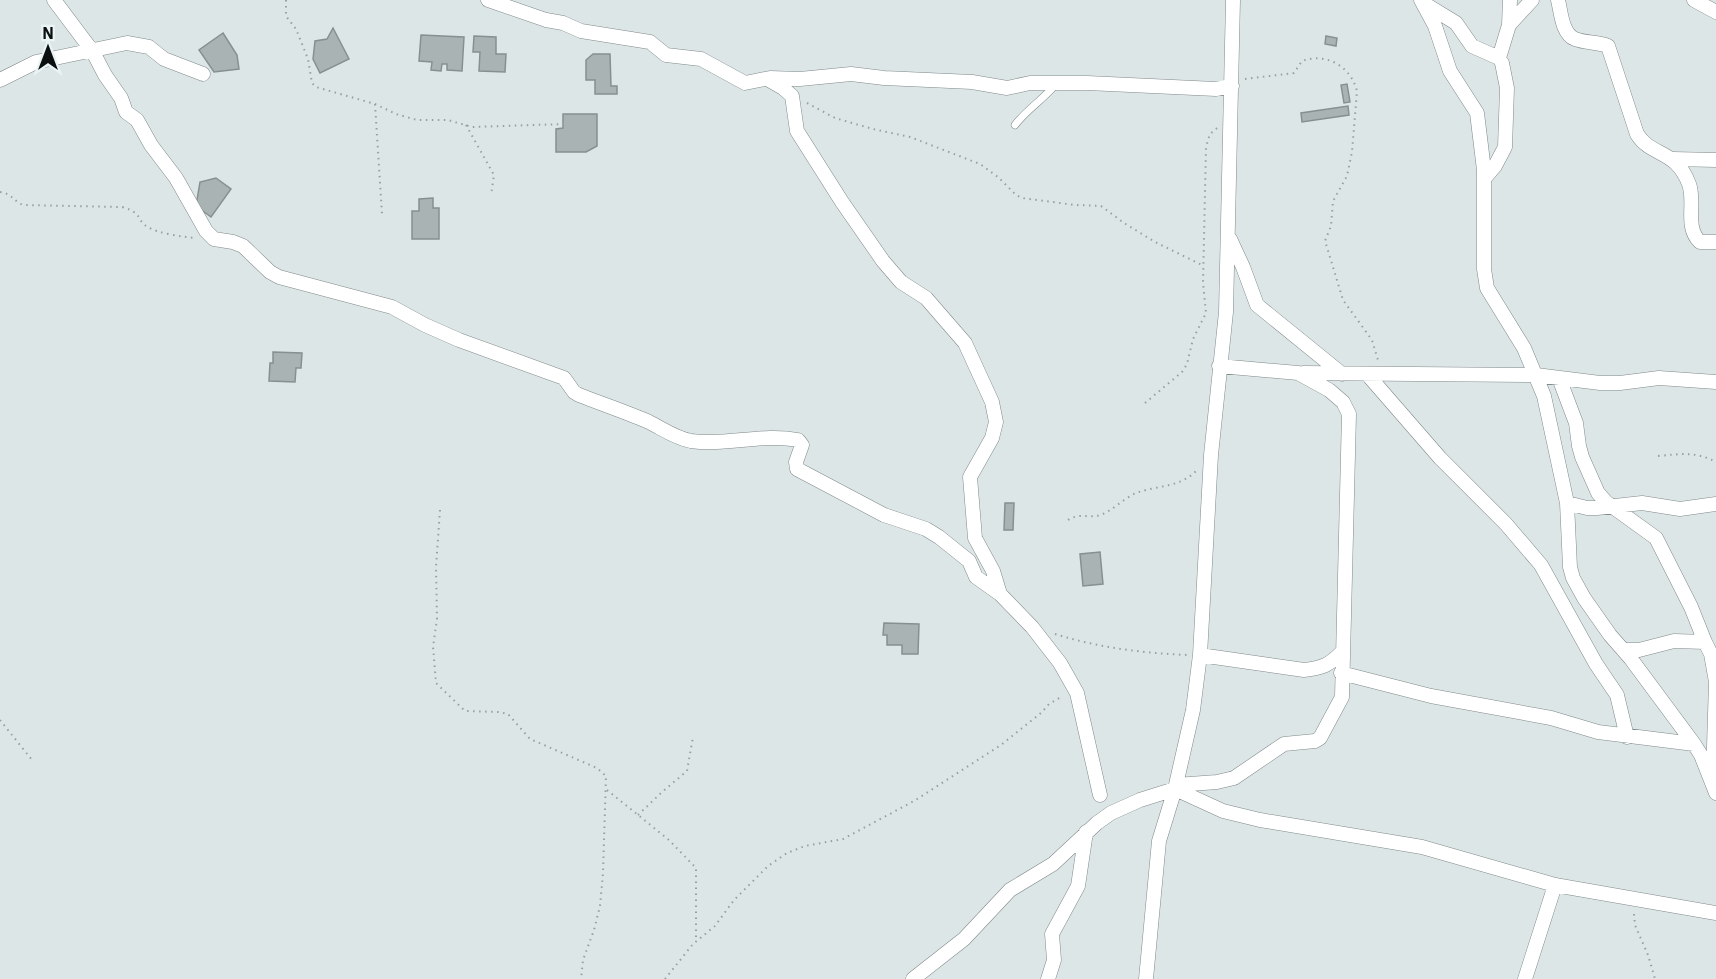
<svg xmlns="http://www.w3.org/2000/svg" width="1716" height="979" viewBox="0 0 1716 979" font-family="'IBM Plex Sans',sans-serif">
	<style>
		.building { fill: #aab3b3; stroke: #879090; stroke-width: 1.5 }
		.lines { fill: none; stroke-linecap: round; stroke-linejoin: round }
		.service-casing { stroke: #808989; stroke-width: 8 }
		.minor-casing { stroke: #808989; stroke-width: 15 }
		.path { stroke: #989fa0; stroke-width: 2; stroke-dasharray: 1.5 4.5; stroke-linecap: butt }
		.service { stroke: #fff; stroke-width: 7 }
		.minor { stroke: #fff; stroke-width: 14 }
	</style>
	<rect width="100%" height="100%" fill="#dde6e7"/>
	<path class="building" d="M 333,28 L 349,59 L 320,73 L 313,59 L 315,41 L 327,39 Z
		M 223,33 L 237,55 L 239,69 L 214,72 L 199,50 Z
		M 421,35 L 464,37 L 462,71 L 447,70 L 447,64 L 442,64 L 441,71 L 431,70 L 432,62 L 419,61 Z
		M 474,36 L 496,37 L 496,54 L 506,54 L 505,72 L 479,71 L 480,52 L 473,52 Z
		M 1326,36 L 1337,38 L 1336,46 L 1325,44 Z
		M 593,54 L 610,54 L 611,86 L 617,86 L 617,94 L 595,94 L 595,80 L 586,80 L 586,60 Z
		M 1347,84 L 1350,102 L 1344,103 L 1341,85 Z
		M 1348,106 L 1349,115 L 1302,122 L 1301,113 Z
		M 563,114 L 597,114 L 597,146 L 586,152 L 556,152 L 556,129 L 563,128 Z
		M 216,178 L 231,189 L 211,217 L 196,206 L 200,182 Z
		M 433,198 L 433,208 L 439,208 L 439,239 L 412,239 L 412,211 L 419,211 L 419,199 Z
		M 273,352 L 302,353 L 301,368 L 296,368 L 295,382 L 269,381 L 270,363 L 273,363 Z
		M 1005,503 L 1014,503 L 1013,530 L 1004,530 Z
		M 1100,552 L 1103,584 L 1083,586 L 1080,554 Z
		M 884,623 L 919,624 L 918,654 L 902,654 L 902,645 L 887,645 L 887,635 L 883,635 Z"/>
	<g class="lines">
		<defs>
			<path id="service" d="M 1015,125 C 1027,109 1044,99 1057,83"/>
			<path id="minor" d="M 54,0 L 93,52 L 105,75 L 121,98 L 126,112 L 137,120 L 151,145 L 176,178 L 206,231 L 214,239 L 233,242 L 243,246 L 270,272 L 279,277 L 392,307 L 425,325 L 459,340 L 564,378 L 574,392 L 579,395 C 602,404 626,412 649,422 C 663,429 675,438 691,441 C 727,446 762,433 798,440 L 802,445 L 796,462 L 797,469 L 884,515 L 926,529 L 939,537 L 969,561 L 976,577 L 1000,594 L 1032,627 L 1060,663 L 1077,693 L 1100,795
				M 488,0 L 546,20 L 563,23 L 581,31 L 650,42 L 666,55 L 701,59 L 745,83 L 770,78 L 800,79 L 851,74 L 884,78 L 972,82 L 1007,88 L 1030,83 L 1087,83 L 1216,89 L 1232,86
				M 1421,0 L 1435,26 L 1450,71 L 1477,113 L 1484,170 L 1484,269 L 1487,288 L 1524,348 L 1544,396 L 1567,503 L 1570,567 L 1573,578 L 1584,598 L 1610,635 L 1631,659 L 1694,744 L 1701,755 L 1716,793
				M 1558,0 C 1561,12 1562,34 1575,39 C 1585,43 1598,42 1608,46 L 1637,134 C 1651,157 1676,149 1689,184 C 1696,202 1684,227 1700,242 L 1716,242
				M 1694,0 L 1716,12
				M 1425,4 L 1456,23 L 1472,46 L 1499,58 L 1502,63 L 1507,88 L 1505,147 L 1495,166 L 1484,179
				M 1509,25 L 1510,0
				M 1499,58 L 1509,25 L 1532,0
				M 0,80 L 36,62 L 127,43 L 149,47 L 164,59 L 203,74
				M 769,80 L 783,88 L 792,96 L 797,131 L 842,202 L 883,261 L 901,282 L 926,298 L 965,343 L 992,402 L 996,422 L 992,438 L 970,477 L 975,538 L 993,571 L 1000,594
				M 1673,159 L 1716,160
				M 1230,239 L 1243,267 L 1257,305 L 1342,374
				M 1303,373 L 1536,375 L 1600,383 L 1620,383 L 1659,378 L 1716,382
				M 1367,374 L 1440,458 L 1506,524 L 1541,565 L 1596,664 L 1617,695 L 1627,737
				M 1559,378 L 1576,423 L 1579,446 L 1582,457 L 1598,493 L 1606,502 L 1656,538 L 1691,607 L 1705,642 L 1711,654 L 1716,682 L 1713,779
				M 1567,503 L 1587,508 L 1597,508 L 1642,503 L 1680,509 L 1716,504
				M 1623,650 L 1639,650 L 1674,641 L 1705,642
				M 1200,655 L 1304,670 C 1323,668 1329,665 1342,652
				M 1341,673 L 1431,696 L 1551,718 L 1598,732 L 1694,744
				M 1176,785 L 1217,782 L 1234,778 L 1284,744 L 1315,741 L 1320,738 L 1342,697 L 1349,414 L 1343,402 L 1329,390 L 1298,373 L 1219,366
				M 913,979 L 964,939 L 1010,890 L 1053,864 L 1097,823 L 1111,813 L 1140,800 L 1175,789 L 1223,811 L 1260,820 L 1422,847 L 1555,885 L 1716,913
				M 1048,979 L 1054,960 L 1052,934 L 1078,886 L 1086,832
				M 1146,979 L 1159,841 L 1175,789 L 1193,710 L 1200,655 L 1211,455 L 1226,312 L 1233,0
				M 1525,979 L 1555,885"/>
		</defs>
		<use href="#service" class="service-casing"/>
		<use href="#minor" class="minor-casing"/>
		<path class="path" d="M 286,0 L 286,16 L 296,29 L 308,59 L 312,83 L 316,87 L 375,104 L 396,114 L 417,120 L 448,120 L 472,127 L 564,124
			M 1245,79 L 1294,73 L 1302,61 C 1327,52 1351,67 1357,91 L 1352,152 L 1347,176 L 1333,201 L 1331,226 L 1325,241 L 1343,300 L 1372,340 L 1378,360
			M 807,103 L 835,118 L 873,129 L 910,137 L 980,164 L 998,177 L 1016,195 L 1022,198 L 1075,205 L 1101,206 L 1124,223 L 1155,242 L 1204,266
			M 375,104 L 382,214
			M 466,125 L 494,175 L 491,195
			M 0,192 C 13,194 13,201 23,205 L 122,207 C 144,213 136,221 148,227 C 156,233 184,237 195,238
			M 1145,403 L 1182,372 L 1187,364 L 1193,339 L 1206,313 L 1203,283 L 1206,147 L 1210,134 L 1217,128
			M 1658,456 C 1681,454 1695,451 1716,462
			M 440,510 L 436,567 L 437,619 L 433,647 L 436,683 L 465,711 L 499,712 L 508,714 L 530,739 L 597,768 L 606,776 L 603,873 L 600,906 L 594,930 L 583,960 L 581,979
			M 1068,520 C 1081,512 1088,519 1100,515 C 1111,512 1124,498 1136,493 C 1158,485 1180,488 1197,470
			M 1055,634 C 1100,648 1142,653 1188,655
			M 0,720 L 32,760
			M 607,790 L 669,840 L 696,868 L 696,941
			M 638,815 L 662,792 L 687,771 L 693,737
			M 1634,914 L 1635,925 L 1648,955 L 1655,979
			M 665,979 L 693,944 L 715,926 L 734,900 L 768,866 L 787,853 L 805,846 L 843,839 L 914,801 L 1001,745 L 1041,713 L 1049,704 L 1063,696"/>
		<use href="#service" class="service"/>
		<use href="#minor" class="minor"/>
	</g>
	<g transform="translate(48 48)" stroke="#eaf4f4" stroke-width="4.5" paint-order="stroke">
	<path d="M0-4.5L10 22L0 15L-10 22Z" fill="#0c0f0f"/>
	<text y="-9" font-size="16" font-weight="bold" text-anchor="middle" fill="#0c0f0f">N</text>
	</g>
</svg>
